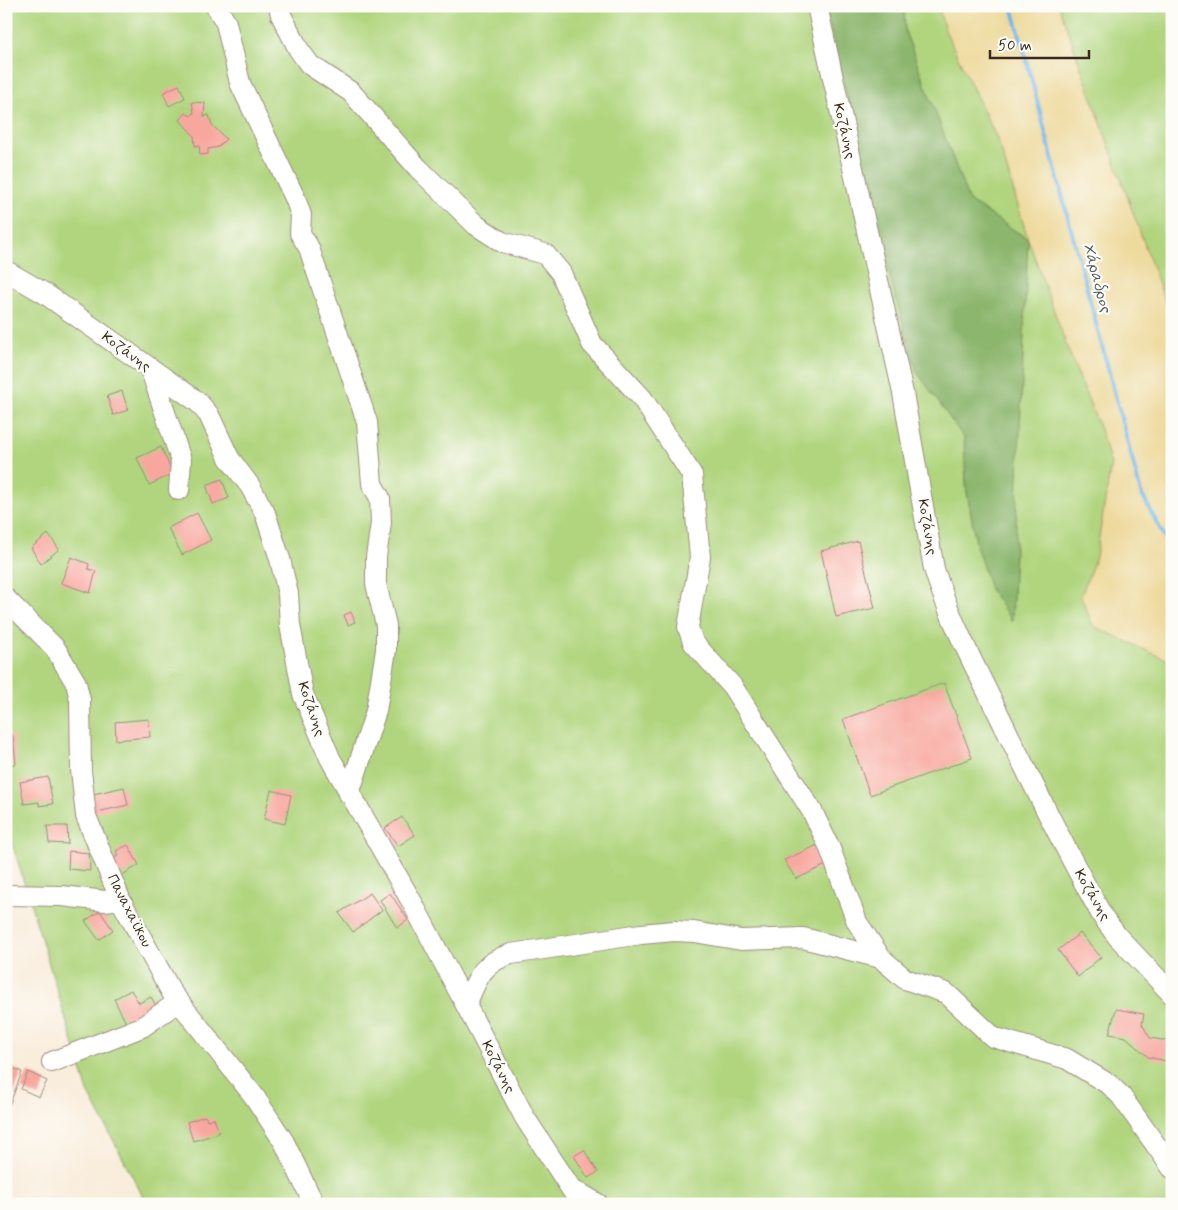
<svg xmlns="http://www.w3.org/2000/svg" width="1178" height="1210" viewBox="0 0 1178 1210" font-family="Mynerve,sans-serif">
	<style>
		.green { fill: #b0d57e; stroke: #76804e }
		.forest { fill: #8cb66d; stroke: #647046 }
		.sand { fill: #eeda9e; stroke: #94825e }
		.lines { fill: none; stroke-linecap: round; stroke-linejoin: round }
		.stream { stroke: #6eb5e5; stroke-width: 4 }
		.building { fill: #f8a79f }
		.minor-casing { stroke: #9a8c7d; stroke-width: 22 }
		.minor { stroke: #fff; stroke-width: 20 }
		.labels { text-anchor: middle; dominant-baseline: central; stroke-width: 4.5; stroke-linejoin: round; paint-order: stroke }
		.street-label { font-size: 15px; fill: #3b2a1e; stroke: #fdfcf7 }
		.water-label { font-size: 16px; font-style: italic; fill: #4d5b64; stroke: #fdfcf7 }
	</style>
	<rect width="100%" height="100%" fill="#fdfcf7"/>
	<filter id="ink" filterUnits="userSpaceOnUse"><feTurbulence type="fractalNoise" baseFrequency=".02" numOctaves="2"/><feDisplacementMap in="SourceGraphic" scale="10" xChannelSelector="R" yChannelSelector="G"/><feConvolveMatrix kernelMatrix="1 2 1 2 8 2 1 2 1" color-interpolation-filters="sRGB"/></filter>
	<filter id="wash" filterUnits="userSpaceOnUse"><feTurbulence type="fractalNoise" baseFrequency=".0096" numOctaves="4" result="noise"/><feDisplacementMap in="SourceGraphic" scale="20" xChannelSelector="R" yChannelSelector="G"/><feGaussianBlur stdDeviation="1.12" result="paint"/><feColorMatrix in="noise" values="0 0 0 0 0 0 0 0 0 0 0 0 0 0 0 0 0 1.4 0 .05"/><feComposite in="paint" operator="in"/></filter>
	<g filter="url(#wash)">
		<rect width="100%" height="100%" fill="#f9eddc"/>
		<path class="green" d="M 6,6 L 1172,6 L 1172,1204 L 147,1204 L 88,1092 L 6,823 Z"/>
		<path class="forest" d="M 825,6 L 904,6 L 905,31 L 969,201 L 1028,239 L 1012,621 L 990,589 L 977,548 L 966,487 L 964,438 L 917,372 L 893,289 Z"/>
		<path class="sand" d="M 938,6 L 1059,6 L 1172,321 L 1172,662 L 1093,626 L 1081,596 L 1096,556 L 1111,464 L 1099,426 L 1069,352 L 1028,239 L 999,143 L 945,30 Z"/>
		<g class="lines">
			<path class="stream" d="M 1012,6 L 1141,493 L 1172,551"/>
		</g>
		<g id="blocks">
			<path class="building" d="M 179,85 L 185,98 L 169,106 L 163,93 Z
				M 192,102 L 205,103 L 204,117 L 209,115 L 212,125 L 226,139 L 218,147 L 208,149 L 208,154 L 200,155 L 199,145 L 195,146 L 194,136 L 180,120 L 186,113 L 191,116 L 194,113 Z
				M 122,391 L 128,410 L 113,415 L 107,396 Z
				M 161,447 L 173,474 L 149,485 L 137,458 Z
				M 222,479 L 229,498 L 213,504 L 206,485 Z
				M 197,513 L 211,540 L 182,555 L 168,528 Z
				M 48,534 L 59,549 L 41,564 L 31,548 Z
				M 858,541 L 875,608 L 836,617 L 821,551 Z
				M 71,557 L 89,564 L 88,569 L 96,571 L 90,593 L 61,583 Z
				M 351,612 L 355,622 L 348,625 L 344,615 Z
				M 944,683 L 972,758 L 870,795 L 843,719 Z
				M 149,719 L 150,737 L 116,740 L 115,722 Z
				M 6,736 L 13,736 L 16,764 L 6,765 Z
				M 48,777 L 53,804 L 39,806 L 39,802 L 24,804 L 20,782 Z
				M 124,787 L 128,805 L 93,813 L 89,795 Z
				M 271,790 L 291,795 L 285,824 L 264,819 Z
				M 402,817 L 415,835 L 398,846 L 385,828 Z
				M 47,826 L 67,826 L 68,844 L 49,843 Z
				M 128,845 L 139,865 L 119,877 L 112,859 L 118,856 L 116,851 Z
				M 818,845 L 826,865 L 796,879 L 784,860 Z
				M 69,851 L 89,853 L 90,871 L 68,869 Z
				M 370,893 L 382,910 L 353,932 L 339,913 Z
				M 390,893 L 408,920 L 397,928 L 380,900 Z
				M 100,911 L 113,930 L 99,940 L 85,921 Z
				M 1080,933 L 1101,957 L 1078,977 L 1058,950 Z
				M 131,990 L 139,1003 L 151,997 L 160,1013 L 129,1029 L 114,999 Z
				M 1116,1009 L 1144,1014 L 1142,1024 L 1150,1038 L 1168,1041 L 1166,1061 L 1148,1057 L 1126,1037 L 1109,1034 Z
				M 6,1065 L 22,1072 L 6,1114 Z
				M 28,1072 L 47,1081 L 39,1097 L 21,1089 Z
				M 205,1116 L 207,1120 L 214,1118 L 219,1133 L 193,1141 L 187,1122 Z
				M 584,1150 L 598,1172 L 588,1178 L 574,1156 Z"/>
		</g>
	</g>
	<g filter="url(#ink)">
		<use href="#blocks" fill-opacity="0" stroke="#9a8c7d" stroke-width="1"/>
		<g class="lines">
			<defs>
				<path id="minor" d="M 216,6 L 226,23 L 240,83 L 295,198 L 301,215 L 300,233 L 309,248 L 367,422 L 372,484 L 380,498 L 381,523 L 376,557 L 376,584 L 386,625 L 386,650 L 376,711 L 349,794
					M 279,6 L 281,15 L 299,50 L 310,65 L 351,92 L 418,168 L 476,225 L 502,242 L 545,254 L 561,273 L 592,344 L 642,398 L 692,475 L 700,557 L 688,627 L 693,642 L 732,686 L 812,811 L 829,846 L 857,922 L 881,958 L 905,979 L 946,993 L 993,1037 L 1067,1059 L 1110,1085 L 1121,1096 L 1172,1168
					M 817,6 L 903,393 L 934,569 C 950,620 975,667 999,715 C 1032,783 1066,851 1103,917 L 1117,936 L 1172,994
					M 6,271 L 44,293 L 198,402 L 209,415 L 229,458 L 250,486 L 265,513 L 280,559 L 288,594 L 290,625 L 303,694 L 330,758 L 413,904 L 525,1118 L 581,1204
					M 151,371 L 181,460 L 179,490
					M 6,599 L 55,648 L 76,683 L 80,700 L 81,770 L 86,816 L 120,899 L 172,993 L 254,1096 L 284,1142 L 314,1204
					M 6,895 L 62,896 L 105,901 L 120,899
					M 466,1005 C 477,979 481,963 511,954 L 641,934 L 674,931 L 694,932 L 741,940 L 803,938 L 881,958
					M 52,1062 L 142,1027 L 178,1002
					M 571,1188 L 598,1204"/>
			</defs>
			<use href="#minor" class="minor-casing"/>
			<use href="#minor" class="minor"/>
		</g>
	</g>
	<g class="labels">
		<g class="street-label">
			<text transform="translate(844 131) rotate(77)">Κοζάνης</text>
			<text transform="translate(126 352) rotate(36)">Κοζάνης</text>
			<text transform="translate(927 527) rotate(80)">Κοζάνης</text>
			<text transform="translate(311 709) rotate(71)">Κοζάνης</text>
			<text transform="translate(1092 895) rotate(60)">Κοζάνης</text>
			<text transform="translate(129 911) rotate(63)">Παναχαϊκου</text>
			<text transform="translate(498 1067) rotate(63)">Κοζάνης</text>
		</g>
		<g class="water-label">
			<text transform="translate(1097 278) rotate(75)">Χάραδρος</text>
		</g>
	</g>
	<rect width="1178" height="1210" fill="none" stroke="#fdfcf7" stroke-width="25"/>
	<path d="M990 50v8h99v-8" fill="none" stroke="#3b2a1e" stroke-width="2.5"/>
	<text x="998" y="50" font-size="15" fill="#3b2a1e" stroke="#fdfcf7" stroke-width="4" paint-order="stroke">50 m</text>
</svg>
